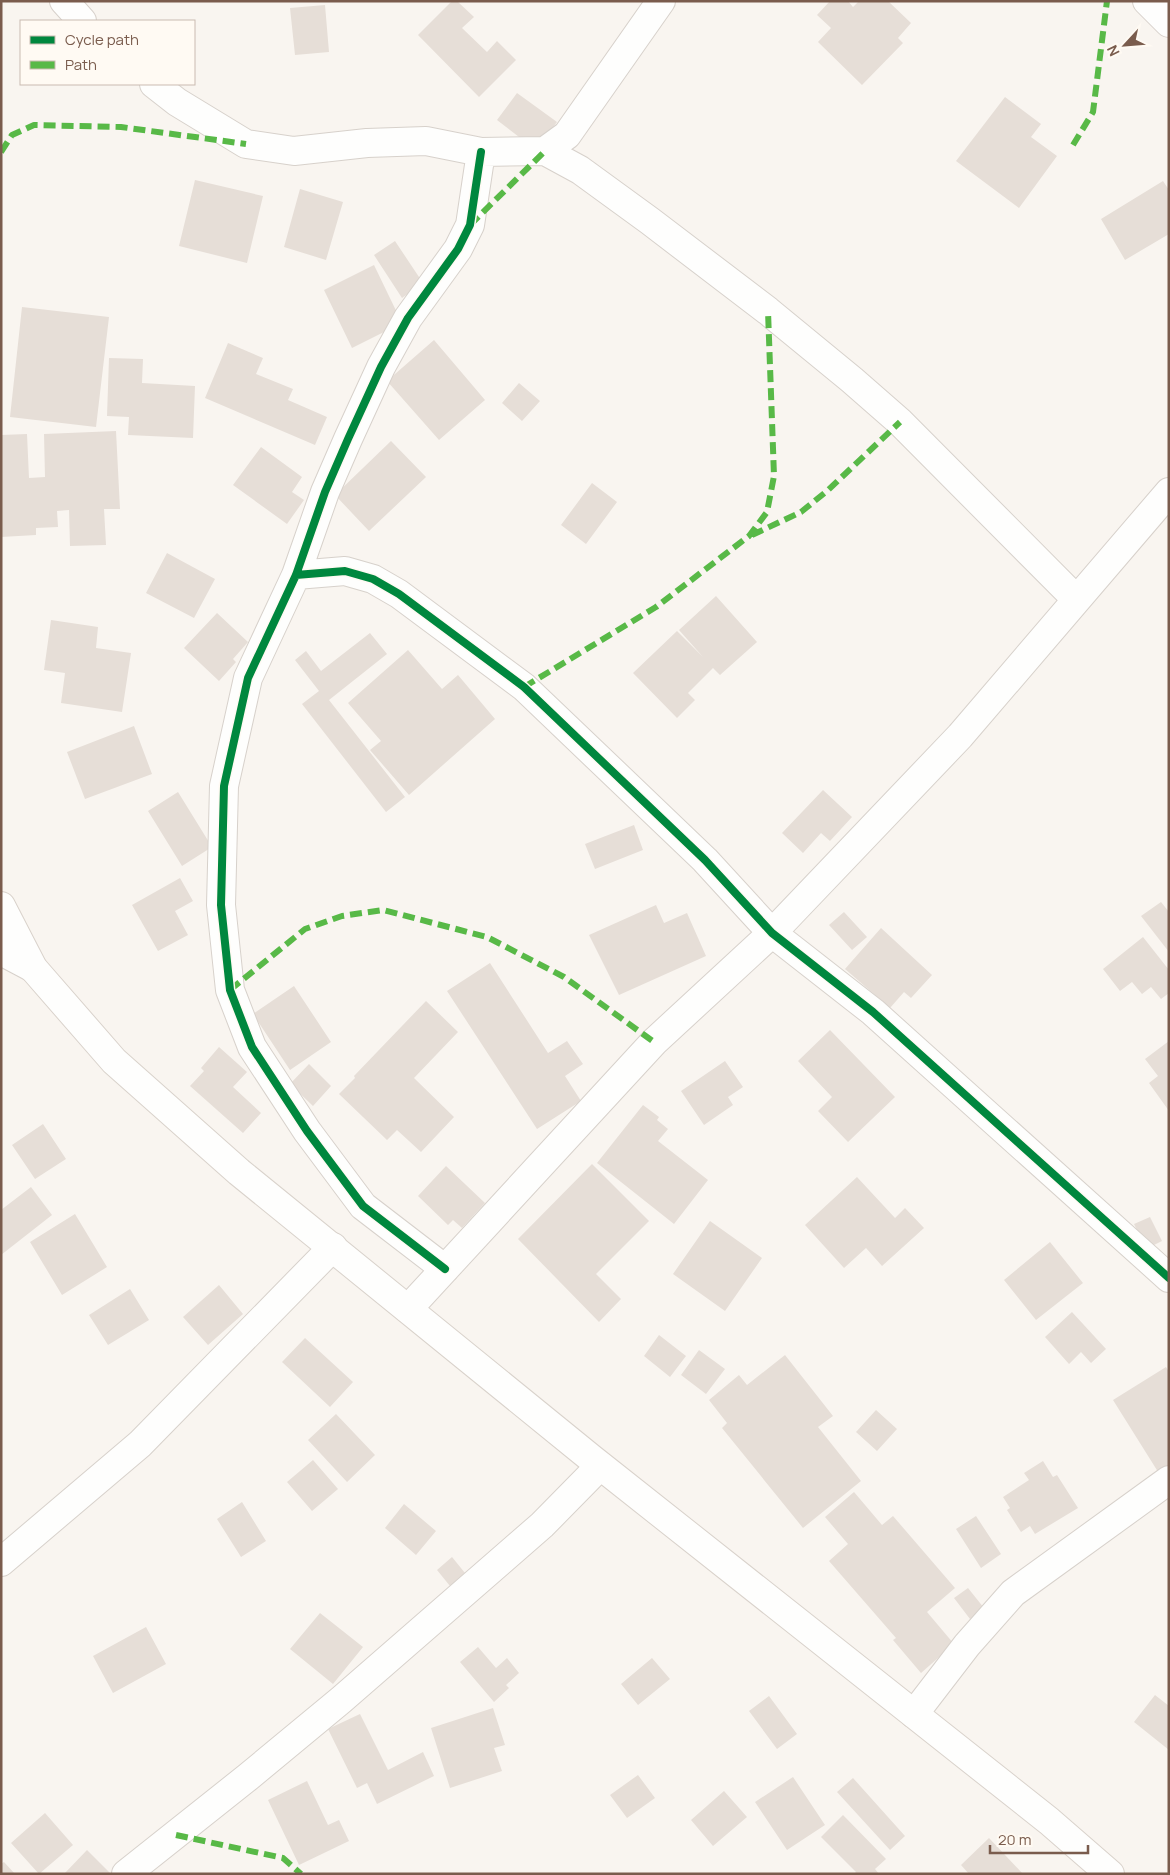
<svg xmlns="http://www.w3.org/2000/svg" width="1170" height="1875" viewBox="0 0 1170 1875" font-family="Manrope,sans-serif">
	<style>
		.building { fill: #e6ded7 }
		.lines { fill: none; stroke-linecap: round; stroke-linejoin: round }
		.street-casing { stroke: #d7d1cb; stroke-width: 30 }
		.secondary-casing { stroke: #d9d2cb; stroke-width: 30 }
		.street { stroke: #fefefd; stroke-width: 28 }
		.secondary { stroke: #fefefd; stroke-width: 28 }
		.quiet { stroke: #58b947; stroke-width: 6; stroke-dasharray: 12 6; stroke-linecap: butt }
		.cycleway-casing { stroke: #fffaf3; stroke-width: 11 }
		.cycleway { stroke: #00873e; stroke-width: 8 }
	</style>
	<rect width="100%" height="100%" fill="#f9f5f0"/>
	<path class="building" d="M 452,1 L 457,1 L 474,17 L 462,28 L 487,52 L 497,41 L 516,60 L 479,97 L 418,35 Z
		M 830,1 L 848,1 L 853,7 L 859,1 L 888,1 L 911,23 L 898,38 L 903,43 L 862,85 L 818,42 L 831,28 L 817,15 Z
		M 325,5 L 329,52 L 295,55 L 290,8 Z
		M 517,93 L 557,122 L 536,150 L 497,120 Z
		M 1005,97 L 1041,124 L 1031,137 L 1057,156 L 1019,208 L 956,161 Z
		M 195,180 L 263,196 L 247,263 L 179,246 Z
		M 1163,181 L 1169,190 L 1169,234 L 1125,260 L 1101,219 Z
		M 300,189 L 343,202 L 326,260 L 284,247 Z
		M 395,241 L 423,283 L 402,298 L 374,255 Z
		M 374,265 L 402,323 L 352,348 L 324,290 Z
		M 22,307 L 109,317 L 96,427 L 10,417 Z
		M 434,340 L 485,400 L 439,440 L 387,381 Z
		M 228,343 L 263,358 L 256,374 L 293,389 L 288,400 L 327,417 L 315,445 L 205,398 Z
		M 109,358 L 143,359 L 142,383 L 195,386 L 193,438 L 128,435 L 129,417 L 107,416 Z
		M 519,383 L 540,401 L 522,421 L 502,403 Z
		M 116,431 L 120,509 L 104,509 L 106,545 L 70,546 L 69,510 L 57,511 L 58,527 L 36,528 L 36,535 L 1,537 L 1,435 L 27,434 L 29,478 L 45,477 L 44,434 Z
		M 391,441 L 426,477 L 369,531 L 335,495 Z
		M 261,447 L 302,477 L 292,492 L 304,500 L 287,524 L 233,485 Z
		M 592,483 L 617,502 L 586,544 L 561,525 Z
		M 167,553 L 215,579 L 194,618 L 146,593 Z
		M 716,596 L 757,642 L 720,675 L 713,668 L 688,693 L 695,700 L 677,718 L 633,673 L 677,631 L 703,657 L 679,630 Z
		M 217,613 L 248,642 L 233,659 L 236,662 L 219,681 L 184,648 Z
		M 51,620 L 98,627 L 96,648 L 131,653 L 122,712 L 61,703 L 65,673 L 44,670 Z
		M 370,633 L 387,654 L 329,700 L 405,797 L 386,812 L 302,704 L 319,691 L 295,660 L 306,651 L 321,671 Z
		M 408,650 L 442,689 L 458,675 L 495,719 L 409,795 L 370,750 L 381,741 L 348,703 Z
		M 134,726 L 152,774 L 85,799 L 67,752 Z
		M 823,790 L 852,817 L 830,841 L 821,833 L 803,853 L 782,833 Z
		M 178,792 L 212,847 L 182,866 L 148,811 Z
		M 634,825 L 643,850 L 595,869 L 585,844 Z
		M 180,878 L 193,901 L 175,911 L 188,935 L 158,951 L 132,905 Z
		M 1161,902 L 1169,912 L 1169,952 L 1141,916 Z
		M 656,905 L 664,923 L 687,913 L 706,956 L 619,995 L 589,935 Z
		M 844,912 L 867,937 L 852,950 L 829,925 Z
		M 881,928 L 932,975 L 911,998 L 904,992 L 890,1008 L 845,969 Z
		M 1143,937 L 1169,970 L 1169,993 L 1161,999 L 1151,987 L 1142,994 L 1132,982 L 1120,991 L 1103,969 Z
		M 490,963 L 548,1053 L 567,1041 L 583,1064 L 565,1076 L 581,1101 L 537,1129 L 447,991 Z
		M 294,986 L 331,1042 L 290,1070 L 253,1014 Z
		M 426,1001 L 458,1032 L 414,1078 L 454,1117 L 421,1152 L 397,1130 L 387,1140 L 339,1094 L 355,1078 L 354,1076 Z
		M 830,1030 L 895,1097 L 848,1142 L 818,1111 L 832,1097 L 798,1061 Z
		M 1169,1041 L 1169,1111 L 1149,1083 L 1158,1076 L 1145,1059 Z
		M 219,1047 L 247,1072 L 233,1087 L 261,1113 L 243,1133 L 190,1086 L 204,1071 L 201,1068 Z
		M 725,1061 L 743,1087 L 728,1097 L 733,1105 L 704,1125 L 681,1091 Z
		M 309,1064 L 331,1086 L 313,1106 L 290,1084 Z
		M 643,1105 L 659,1117 L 657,1120 L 668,1129 L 658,1141 L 708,1180 L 674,1224 L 597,1163 Z
		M 43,1124 L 66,1159 L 35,1179 L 12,1145 Z
		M 592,1164 L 649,1221 L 596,1274 L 621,1299 L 599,1322 L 518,1239 Z
		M 446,1166 L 485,1203 L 462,1228 L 453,1220 L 448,1225 L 418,1196 Z
		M 857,1177 L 895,1218 L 905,1208 L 924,1228 L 882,1266 L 866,1248 L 844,1268 L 805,1225 Z
		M 31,1187 L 52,1215 L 1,1255 L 1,1210 Z
		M 75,1214 L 107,1267 L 62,1295 L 30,1242 Z
		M 1150,1217 L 1162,1241 L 1146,1249 L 1134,1224 Z
		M 710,1221 L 762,1258 L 725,1311 L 673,1274 Z
		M 1050,1242 L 1083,1283 L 1036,1320 L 1004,1280 Z
		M 219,1285 L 243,1314 L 208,1345 L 183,1317 Z
		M 130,1289 L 149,1320 L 108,1345 L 89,1315 Z
		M 1072,1312 L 1106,1349 L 1091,1363 L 1081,1352 L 1069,1364 L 1045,1337 Z
		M 659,1335 L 686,1356 L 670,1377 L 644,1356 Z
		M 305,1338 L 353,1382 L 330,1407 L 282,1362 Z
		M 699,1350 L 725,1369 L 706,1394 L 681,1375 Z
		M 785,1355 L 833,1416 L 818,1427 L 861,1481 L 803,1528 L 722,1428 L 727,1423 L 709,1400 L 739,1375 L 747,1385 Z
		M 1166,1367 L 1169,1372 L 1169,1470 L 1160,1475 L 1113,1400 Z
		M 876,1410 L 897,1429 L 877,1451 L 856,1432 Z
		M 336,1414 L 375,1455 L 347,1482 L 308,1440 Z
		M 313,1460 L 338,1489 L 312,1511 L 287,1482 Z
		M 1043,1461 L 1053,1477 L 1057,1475 L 1078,1508 L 1035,1534 L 1030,1526 L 1021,1532 L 1007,1510 L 1010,1508 L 1003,1497 L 1029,1480 L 1024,1473 Z
		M 854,1492 L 882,1525 L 893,1516 L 955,1588 L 927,1612 L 954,1644 L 921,1673 L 893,1640 L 896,1638 L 829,1561 L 848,1544 L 825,1517 Z
		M 242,1502 L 266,1541 L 241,1557 L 217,1519 Z
		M 404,1504 L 436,1531 L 416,1555 L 385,1528 Z
		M 976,1516 L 1001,1554 L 981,1568 L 956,1529 Z
		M 452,1557 L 465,1573 L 450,1586 L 437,1570 Z
		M 968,1588 L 984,1608 L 970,1619 L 954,1598 Z
		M 320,1613 L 363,1647 L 333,1684 L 290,1649 Z
		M 146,1627 L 166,1664 L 113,1693 L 93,1656 Z
		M 478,1647 L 496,1668 L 507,1658 L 519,1673 L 506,1685 L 509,1688 L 494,1702 L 460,1662 Z
		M 652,1658 L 670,1679 L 638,1705 L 621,1684 Z
		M 1155,1695 L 1169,1706 L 1169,1750 L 1134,1722 Z
		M 769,1696 L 797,1734 L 777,1749 L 749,1711 Z
		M 493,1708 L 505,1745 L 494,1748 L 502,1771 L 450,1788 L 431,1728 Z
		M 360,1714 L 388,1770 L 423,1752 L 434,1776 L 377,1804 L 367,1783 L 357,1788 L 328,1729 Z
		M 638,1775 L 655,1798 L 627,1818 L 610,1795 Z
		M 793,1777 L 825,1825 L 787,1850 L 755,1802 Z
		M 853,1778 L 905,1836 L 890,1850 L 837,1792 Z
		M 307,1781 L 328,1825 L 339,1820 L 349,1841 L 299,1865 L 268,1800 Z
		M 724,1791 L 747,1817 L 713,1846 L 691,1820 Z
		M 45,1813 L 73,1845 L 39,1874 L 11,1843 Z
		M 843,1815 L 886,1859 L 875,1869 L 879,1874 L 854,1874 L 856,1872 L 821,1837 Z
		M 989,1838 L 1023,1874 L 969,1874 L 961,1865 Z
		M 87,1850 L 111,1874 L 64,1874 Z
		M 4,1862 L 15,1874 L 1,1874 L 1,1864 Z"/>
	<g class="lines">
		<defs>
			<path id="street" d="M 64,1 L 82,21
				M 1147,1 L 1169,23
				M 154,84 L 177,102 L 246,144 L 294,151 L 367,143 L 426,141 L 481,152 L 545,151 L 567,135 L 661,1
				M 545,151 L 580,170 L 650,221 L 768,311 L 852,380 L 900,422 L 1076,599
				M 296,575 L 345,571 L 373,579 L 399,594 L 524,687 L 705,860 L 772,933 L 873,1012 L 1169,1278
				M 1,951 L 33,968
				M 445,1269 L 363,1206 L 307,1131 L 252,1047 L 230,990 L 221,905 L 224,786 L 248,678 L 296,575 L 325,492 L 348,439 L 381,367 L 408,318 L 458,249 L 470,225 L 481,152
				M 408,1309 L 654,1042 L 772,933 L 960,736 L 1169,492
				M 1,1562 L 140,1444 L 333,1247
				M 914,1714 L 967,1645 L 1013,1593 L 1169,1480
				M 126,1874 L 248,1777 L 341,1700 L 542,1525 L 600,1466"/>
			<path id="secondary" d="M 1,906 L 33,968 L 114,1061 L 239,1172 L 592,1459 L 1049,1821 L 1110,1874"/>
		</defs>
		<use href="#street" class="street-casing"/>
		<use href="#secondary" class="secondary-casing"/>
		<use href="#street" class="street"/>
		<use href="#secondary" class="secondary"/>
		<path class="quiet" d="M 1073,145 L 1093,112 L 1107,1
			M 1,152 L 12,135 L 34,125 L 121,127 L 246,144
			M 470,225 L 545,151
			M 752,535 L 801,512 L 827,491 L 900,422
			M 524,687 L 656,607 L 749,536 L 767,512 L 774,476 L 768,311
			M 230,990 L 305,929 L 342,916 L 383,910 L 487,937 L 564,977 L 654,1042
			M 176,1835 L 283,1858 L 301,1874"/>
		<defs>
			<path id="cycleway" d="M 296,575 L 345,571 L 373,579 L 399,594 L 524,687 L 705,860 L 772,933 L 873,1012 L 1169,1278
				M 445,1269 L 363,1206 L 307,1131 L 252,1047 L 230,990 L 221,905 L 224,786 L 248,678 L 296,575 L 325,492 L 348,439 L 381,367 L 408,318 L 458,249 L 470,225 L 481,152"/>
		</defs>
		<use href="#cycleway" class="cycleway-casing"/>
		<use href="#cycleway" class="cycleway"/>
	</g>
	<rect width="1170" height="1875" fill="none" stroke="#7a5c4d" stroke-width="5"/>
	<rect x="20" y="20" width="175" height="65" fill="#fffaf3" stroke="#cabbb1"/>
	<rect x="30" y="36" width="25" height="8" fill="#00873e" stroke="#cabbb1"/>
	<text x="65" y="45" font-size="15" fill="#7a5c4d">Cycle path</text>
	<rect x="30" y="61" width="25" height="8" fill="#58b947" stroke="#cabbb1"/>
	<text x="65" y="70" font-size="15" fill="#7a5c4d">Path</text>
	<g transform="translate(1125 45) rotate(244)" stroke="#fffaf3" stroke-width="4" paint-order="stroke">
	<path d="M0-4L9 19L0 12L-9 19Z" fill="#7a5c4d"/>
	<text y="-8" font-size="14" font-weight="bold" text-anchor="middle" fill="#7a5c4d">N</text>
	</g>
	<path d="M990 1845v8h98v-8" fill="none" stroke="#7a5c4d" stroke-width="2.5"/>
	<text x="998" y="1845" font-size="15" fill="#7a5c4d" stroke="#fffaf3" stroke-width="4" paint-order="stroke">20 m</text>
</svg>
